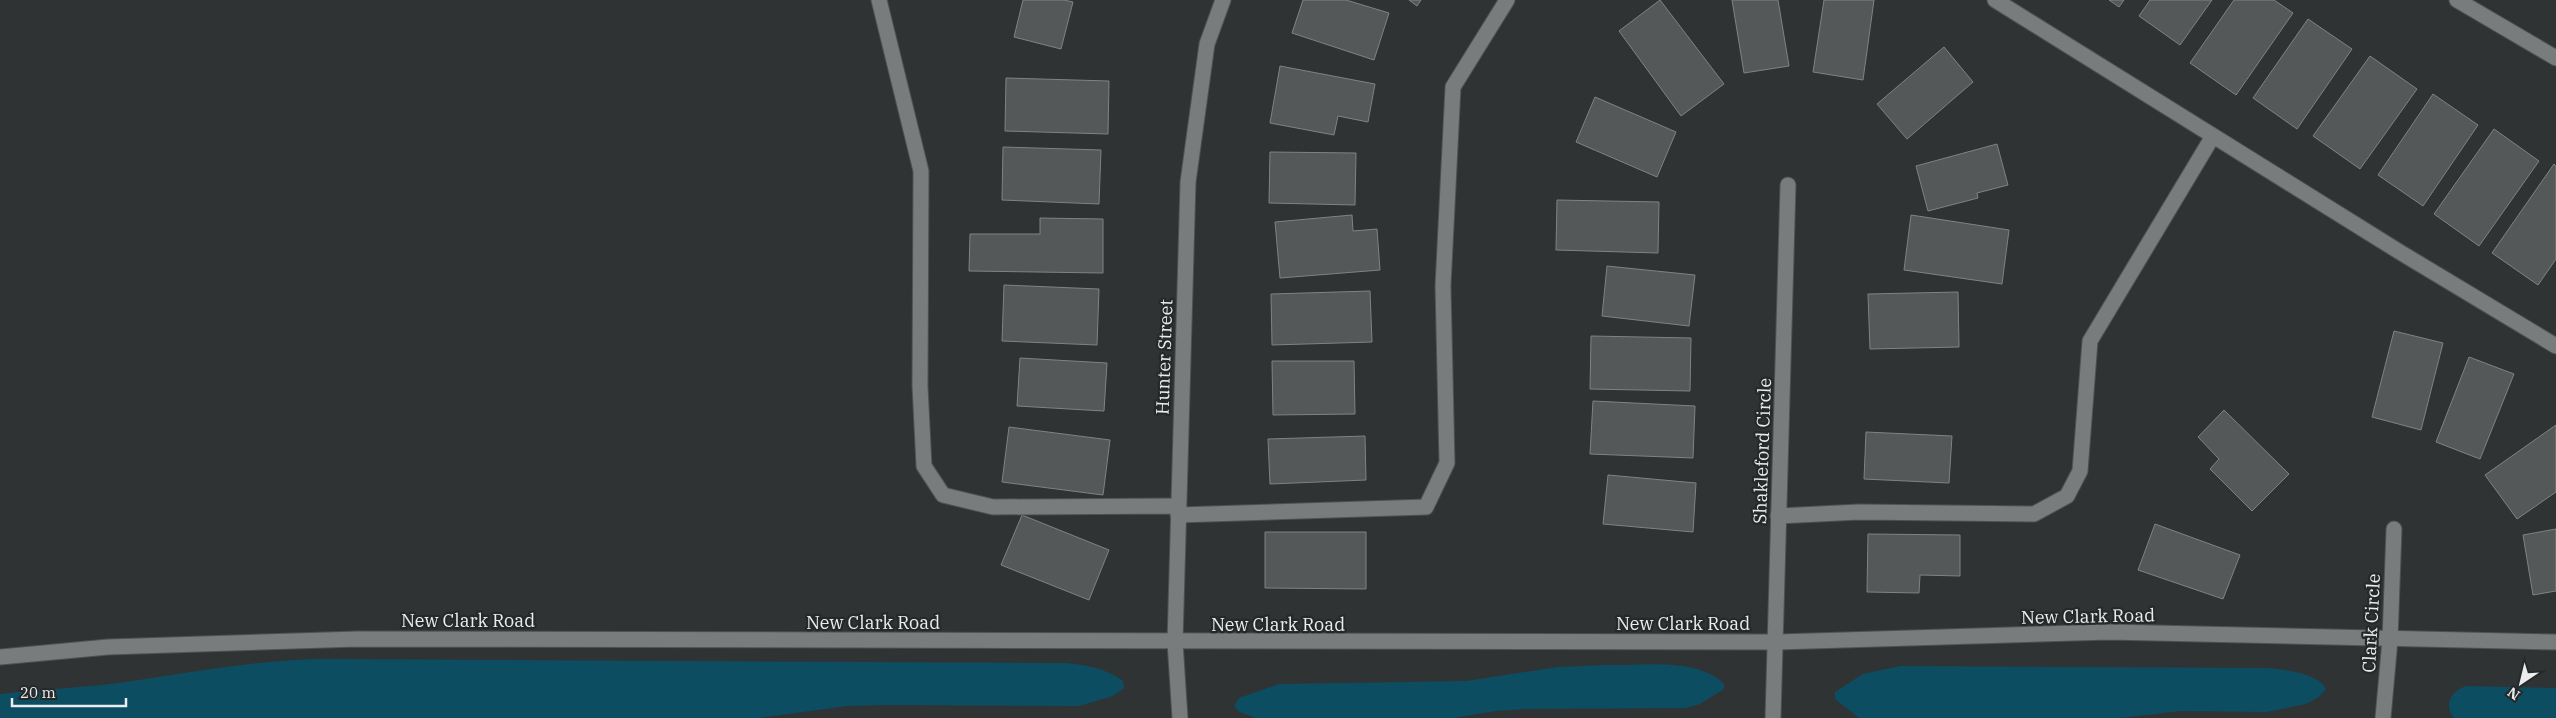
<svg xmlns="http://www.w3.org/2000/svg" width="2556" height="718" viewBox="0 0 2556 718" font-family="'IBM Plex Serif',serif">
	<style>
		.green { fill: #0d4d62 }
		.building { fill: #545859; stroke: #7f8384 }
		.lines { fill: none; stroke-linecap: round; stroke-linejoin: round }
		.lane-casing { stroke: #4f5152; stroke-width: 17 }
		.street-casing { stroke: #4f5152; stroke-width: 17 }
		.secondary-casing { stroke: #4f5152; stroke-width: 17 }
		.lane { stroke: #787c7d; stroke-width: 15 }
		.street { stroke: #787c7d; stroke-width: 15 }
		.secondary { stroke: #787c7d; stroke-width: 15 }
		.labels { text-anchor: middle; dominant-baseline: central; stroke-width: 4.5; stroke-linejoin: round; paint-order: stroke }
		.street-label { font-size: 18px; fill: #eaeced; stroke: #26292a }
	</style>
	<rect width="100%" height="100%" fill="#303334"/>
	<path class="green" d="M 315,659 L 1065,663 C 1087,665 1105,668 1123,681 L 1124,688 L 1113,696 L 1079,706 L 886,705 L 847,706 L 758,718 L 0,718 L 0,694 C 42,689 84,688 126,682 C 189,673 251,661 315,659 Z
		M 1607,665 C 1643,666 1696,657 1724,684 L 1724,689 L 1700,704 L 1686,708 L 1526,709 L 1495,711 L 1454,718 L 1256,718 L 1239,712 L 1234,706 L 1239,698 L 1279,684 L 1466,681 L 1558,667 Z
		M 1900,666 L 2269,668 C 2285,670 2318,673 2326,689 L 2319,697 L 2306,704 L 2267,712 L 2181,711 L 2120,718 L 1859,718 L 1835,699 L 1835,692 L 1863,674 Z
		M 2466,686 L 2556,688 L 2556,718 L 2454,718 C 2443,705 2451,691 2466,686 Z"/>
	<path class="building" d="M 1023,0 L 1064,0 L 1073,2 L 1061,49 L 1014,37 Z
		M 1303,0 L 1346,0 L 1389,13 L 1374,60 L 1292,33 Z
		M 1409,0 L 1421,0 L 1417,6 Z
		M 1660,0 L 1724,84 L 1681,116 L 1619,31 Z
		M 1732,0 L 1778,0 L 1789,66 L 1744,73 Z
		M 1824,0 L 1874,0 L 1863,80 L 1813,72 Z
		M 2109,0 L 2124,0 L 2119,7 Z
		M 2150,0 L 2212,0 L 2180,45 L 2139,16 Z
		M 2234,0 L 2274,0 L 2293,13 L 2236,95 L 2190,63 Z
		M 2308,19 L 2352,49 L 2297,129 L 2253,98 Z
		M 1944,47 L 1973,82 L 1907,139 L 1877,104 Z
		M 2370,56 L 2417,89 L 2360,169 L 2313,136 Z
		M 1280,66 L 1375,84 L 1368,122 L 1338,116 L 1334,135 L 1270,123 Z
		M 1006,78 L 1109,81 L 1108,134 L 1005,131 Z
		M 2433,94 L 2478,125 L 2423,206 L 2378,175 Z
		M 1595,97 L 1676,132 L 1657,177 L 1576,142 Z
		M 2494,129 L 2539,161 L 2479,246 L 2434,214 Z
		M 1997,144 L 2008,185 L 1977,193 L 1978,198 L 1928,211 L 1916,166 Z
		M 1003,147 L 1101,150 L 1099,204 L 1002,200 Z
		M 1270,152 L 1356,153 L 1355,205 L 1269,203 Z
		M 2554,164 L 2556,166 L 2556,259 L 2538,285 L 2492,253 Z
		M 1557,200 L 1659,202 L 1658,253 L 1556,250 Z
		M 1352,215 L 1353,231 L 1377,229 L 1380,270 L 1280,278 L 1275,222 Z
		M 1911,215 L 2009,230 L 2002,284 L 1904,270 Z
		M 1040,218 L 1103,219 L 1103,273 L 969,271 L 970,234 L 1040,234 Z
		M 1607,266 L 1695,275 L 1689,326 L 1602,316 Z
		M 1004,285 L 1099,289 L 1097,345 L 1002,341 Z
		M 1370,291 L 1372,342 L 1272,345 L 1271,294 Z
		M 1958,292 L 1959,347 L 1870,349 L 1868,294 Z
		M 2394,331 L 2443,343 L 2421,430 L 2372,417 Z
		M 1591,336 L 1691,338 L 1690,391 L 1590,389 Z
		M 2469,357 L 2514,374 L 2480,459 L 2436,442 Z
		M 1020,358 L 1107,363 L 1104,411 L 1017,406 Z
		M 1272,361 L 1354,361 L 1355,414 L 1273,415 Z
		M 1593,401 L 1695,406 L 1693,458 L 1590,454 Z
		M 2224,410 L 2289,474 L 2252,511 L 2210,469 L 2219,459 L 2198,437 Z
		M 2556,425 L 2556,492 L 2517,519 L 2485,475 Z
		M 1009,427 L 1110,440 L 1103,495 L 1002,482 Z
		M 1866,432 L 1952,436 L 1949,483 L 1864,479 Z
		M 1365,436 L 1366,480 L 1270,484 L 1268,439 Z
		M 1608,475 L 1696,483 L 1693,532 L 1603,524 Z
		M 1022,515 L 1109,550 L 1089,600 L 1001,565 Z
		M 2155,524 L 2240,555 L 2223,599 L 2138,570 Z
		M 2556,529 L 2556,591 L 2533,595 L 2523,535 Z
		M 1265,532 L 1366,532 L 1366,589 L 1265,588 Z
		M 1868,534 L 1960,535 L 1960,576 L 1920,575 L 1919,593 L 1867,592 Z"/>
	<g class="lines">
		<defs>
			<path id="lane" d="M 879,0 L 921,171 L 920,386 L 924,466 L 943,495 L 993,507 L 1178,506
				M 1995,0 L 2403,254 L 2556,346
				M 1178,515 L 1426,507 L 1447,463 L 1443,286 L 1453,87 L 1507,0
				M 1778,516 L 1859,512 L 2034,514 L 2067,496 L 2080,471 L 2090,341 L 2213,136"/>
			<path id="street" d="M 2457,0 L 2556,58
				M 1180,718 L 1175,642 L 1188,182 L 1207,44 L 1223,0
				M 1773,718 L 1788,185
				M 2383,718 L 2390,640 L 2394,529"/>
			<path id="secondary" d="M 0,657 L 108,647 L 358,639 L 1775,642 L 2109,632 L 2556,642"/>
		</defs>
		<use href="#lane" class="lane-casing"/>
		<use href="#street" class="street-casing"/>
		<use href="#secondary" class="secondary-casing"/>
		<use href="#lane" class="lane"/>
		<use href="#street" class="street"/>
		<use href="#secondary" class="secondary"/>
	</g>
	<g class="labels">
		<g class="street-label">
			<text transform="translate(1164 357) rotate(-88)">Hunter Street</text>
			<text transform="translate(1762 451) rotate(-88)">Shakleford Circle</text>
			<text transform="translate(2088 616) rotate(-1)">New Clark Road</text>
			<text x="468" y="620">New Clark Road</text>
			<text x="873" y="622">New Clark Road</text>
			<text x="1683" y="623">New Clark Road</text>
			<text transform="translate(2371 623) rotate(-87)">Clark Circle</text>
			<text x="1278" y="624">New Clark Road</text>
		</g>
	</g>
	<g transform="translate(2521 683) rotate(215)" stroke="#26292a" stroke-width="4" paint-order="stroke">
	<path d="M0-4L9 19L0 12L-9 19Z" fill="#eaeced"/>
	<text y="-8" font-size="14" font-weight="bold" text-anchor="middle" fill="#eaeced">N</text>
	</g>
	<path d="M12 698v8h114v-8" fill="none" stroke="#eaeced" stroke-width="2.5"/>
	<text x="20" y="698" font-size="15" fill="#eaeced" stroke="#26292a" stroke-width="4" paint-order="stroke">20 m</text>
</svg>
